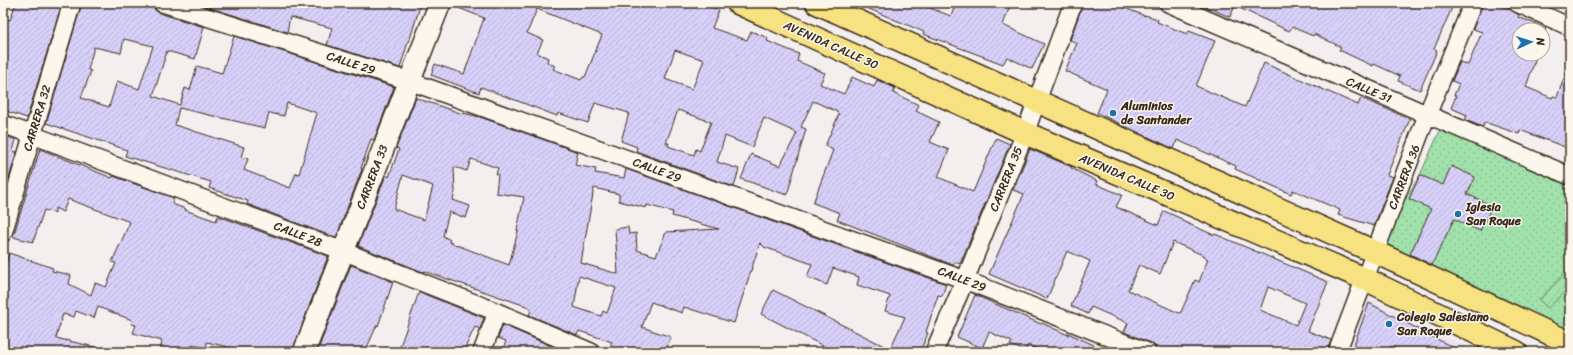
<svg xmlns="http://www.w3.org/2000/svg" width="1573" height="355" viewBox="0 0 1573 355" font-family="Sriracha,sans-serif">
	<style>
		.built { fill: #ebe6f2 }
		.park { fill: url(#park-dots); stroke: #6e8664 }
		.garden { fill: url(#garden-furrows); stroke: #6e8664 }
		.building { fill: url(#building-hatch); stroke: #3b2a1e; fill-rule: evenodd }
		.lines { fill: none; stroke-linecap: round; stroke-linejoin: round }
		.minor-casing { stroke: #3b2a1e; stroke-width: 20 }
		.tertiary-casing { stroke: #3b2a1e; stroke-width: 24 }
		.trunk-casing { stroke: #3b2a1e; stroke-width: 25 }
		.minor { stroke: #fbf7ec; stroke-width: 17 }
		.tertiary { stroke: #fbf7ec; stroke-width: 21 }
		.trunk { stroke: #f7e281; stroke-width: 22 }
		.poi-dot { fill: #1f6fb2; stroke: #fbf7ec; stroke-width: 1.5 }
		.labels { text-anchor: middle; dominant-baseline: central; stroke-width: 3; stroke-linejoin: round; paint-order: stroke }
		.street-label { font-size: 12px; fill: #3b2a1e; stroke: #fbf7ec }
		.poi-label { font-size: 12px; font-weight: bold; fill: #3b2a1e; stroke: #fbf7ec; text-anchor: start }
	</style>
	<defs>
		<pattern id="park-dots" width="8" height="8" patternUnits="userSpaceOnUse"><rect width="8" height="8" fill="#a1e1ab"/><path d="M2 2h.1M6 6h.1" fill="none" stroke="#8cc193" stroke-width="1.8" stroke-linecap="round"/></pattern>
		<pattern id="garden-furrows" width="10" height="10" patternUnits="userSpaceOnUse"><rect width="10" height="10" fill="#a1e1ab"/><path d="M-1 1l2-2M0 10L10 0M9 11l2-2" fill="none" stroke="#8cc193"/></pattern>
		<pattern id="building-hatch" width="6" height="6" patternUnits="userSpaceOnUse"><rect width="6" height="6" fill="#d7d0f9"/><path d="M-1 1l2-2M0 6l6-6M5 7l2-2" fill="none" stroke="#b9b3d5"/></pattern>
	</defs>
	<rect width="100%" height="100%" fill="#f4efef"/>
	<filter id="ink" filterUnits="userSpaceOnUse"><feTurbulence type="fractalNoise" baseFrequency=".025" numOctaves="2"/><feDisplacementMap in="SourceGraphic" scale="8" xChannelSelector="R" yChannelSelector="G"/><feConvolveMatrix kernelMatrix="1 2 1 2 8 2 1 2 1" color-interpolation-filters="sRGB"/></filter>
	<g filter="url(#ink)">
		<path class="built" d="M 1367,296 L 1476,352 L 1345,352 Z"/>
		<path class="park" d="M 1441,128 L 1570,179 L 1570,338 L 1379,242 L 1420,175 Z"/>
		<path class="garden" d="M 1565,273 L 1570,277 L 1570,293 L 1566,291 L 1548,308 L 1539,300 Z"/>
		<path class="building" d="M 16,3 L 62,3 L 27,118 L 3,110 L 3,18 L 10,20 Z
			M 82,3 L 120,3 L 139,8 L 140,3 L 152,3 L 154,9 L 159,13 L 204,27 L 195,59 L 167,51 L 153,96 L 180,105 L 185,88 L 190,90 L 197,66 L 222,73 L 234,36 L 394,87 L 374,140 L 371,139 L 361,168 L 362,169 L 336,238 L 247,204 L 248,201 L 209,188 L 211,182 L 125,156 L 127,150 L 46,123 ZM 124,39 L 153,46 L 139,89 L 117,81 L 109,107 L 81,98 L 91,71 L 88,70 L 94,47 L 121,53 ZM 287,103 L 317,113 L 299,174 L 296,173 L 290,188 L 244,170 L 248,159 L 241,157 L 244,147 L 175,125 L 179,108 L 265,128 L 269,113 L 284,116 Z
			M 195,3 L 421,3 L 409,42 L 408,42 L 400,68 L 327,45 L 332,28 L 290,17 L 287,32 Z
			M 452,3 L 700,3 L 719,10 L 712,28 L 747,40 L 751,31 L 768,38 L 767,41 L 799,54 L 797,61 L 825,73 L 820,84 L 844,94 L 852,77 L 874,87 L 877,80 L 895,88 L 893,93 L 919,105 L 916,111 L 939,122 L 930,142 L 949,150 L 938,177 L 973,192 L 996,138 L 1010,144 L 960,264 L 955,262 L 953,265 L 837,220 L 840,213 L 813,203 L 833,150 L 825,146 L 839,114 L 836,112 L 836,111 L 813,101 L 801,127 L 806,129 L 787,195 L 741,179 L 751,154 L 780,166 L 797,133 L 764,118 L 752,147 L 725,136 L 717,162 L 739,169 L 734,187 L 636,151 L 637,147 L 621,141 L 629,113 L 595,103 L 588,123 L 558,113 L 557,116 L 481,87 L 479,93 L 431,75 L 435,64 L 464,74 L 484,18 L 451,5 ZM 537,9 L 602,35 L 585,77 L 583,77 L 581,80 L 553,69 L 555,66 L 547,62 L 548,58 L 537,53 L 543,40 L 527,33 ZM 675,50 L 704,60 L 692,89 L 665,79 ZM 678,110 L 711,122 L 700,151 L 696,149 L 694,155 L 668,146 L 669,143 L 666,143 Z
			M 855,3 L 927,3 L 925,6 L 951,16 L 956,3 L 1011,3 L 1003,25 L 1044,44 L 1032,69 L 1007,57 L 1003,64 L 923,34 L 924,32 Z
			M 1083,3 L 1113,3 L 1145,16 L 1145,15 L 1158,19 L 1157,22 L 1187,34 L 1189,31 L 1215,41 L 1196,86 L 1245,107 L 1264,63 L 1358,105 L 1361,98 L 1410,119 L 1387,175 L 1393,177 L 1374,226 L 1338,215 L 1340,210 L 1293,190 L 1291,194 L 1235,169 L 1236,166 L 1177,140 L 1174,149 L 1097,113 L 1107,89 L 1065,71 L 1077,43 L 1070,40 Z
			M 1196,3 L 1346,3 L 1356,7 L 1358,3 L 1454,3 L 1434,49 L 1437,50 L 1436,53 L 1420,90 L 1398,81 L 1400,76 L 1374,64 L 1373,66 L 1339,50 L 1341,47 L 1314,34 L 1313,36 L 1292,27 L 1289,31 L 1235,6 L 1230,17 Z
			M 1483,3 L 1492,3 L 1509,9 L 1519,15 L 1518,17 L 1546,28 L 1543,36 L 1543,30 L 1519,30 L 1519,54 L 1537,54 L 1526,87 L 1552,98 L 1553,96 L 1557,97 L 1569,65 L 1570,65 L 1570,149 L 1520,130 L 1519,134 L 1484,122 L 1483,127 L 1465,120 L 1467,115 L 1451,108 L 1456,96 L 1454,95 L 1459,84 L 1452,81 L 1460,62 L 1468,65 L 1482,32 L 1473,29 Z
			M 416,98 L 463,114 L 463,113 L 480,117 L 578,152 L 575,165 L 596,169 L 595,173 L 624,178 L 626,169 L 946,284 L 942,296 L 938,295 L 926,332 L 928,333 L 920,352 L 835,352 L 761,314 L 773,290 L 890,349 L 905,317 L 885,311 L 890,296 L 857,285 L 859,277 L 833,268 L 827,285 L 807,277 L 812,264 L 764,247 L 760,243 L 734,323 L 684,307 L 682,313 L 651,302 L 642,327 L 671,337 L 665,352 L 617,352 L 609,349 L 612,342 L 579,331 L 577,335 L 529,315 L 531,310 L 529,308 L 529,307 L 424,271 L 423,272 L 358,246 L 386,175 L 389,177 L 399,149 L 396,148 ZM 471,159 L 498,168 L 496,174 L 498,174 L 496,193 L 524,197 L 517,230 L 518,231 L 509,265 L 449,242 L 450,240 L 443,236 L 449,212 L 466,218 L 470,206 L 453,200 L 455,192 L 454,167 L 467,171 ZM 403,175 L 433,186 L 424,220 L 394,209 ZM 594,188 L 619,194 L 619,201 L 646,208 L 647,205 L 673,212 L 672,216 L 719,229 L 666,232 L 656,256 L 637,250 L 636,233 L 629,234 L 628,227 L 615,229 L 618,274 L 581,263 ZM 579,276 L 616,288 L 607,313 L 603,311 L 601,316 L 574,307 Z
			M 3,135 L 16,140 L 13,151 L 17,152 L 9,178 L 3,176 Z
			M 40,149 L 112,178 L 113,176 L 174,198 L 172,204 L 186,209 L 185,210 L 216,221 L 218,216 L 328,256 L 292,352 L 231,352 L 232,348 L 207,342 L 206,348 L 192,345 L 189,352 L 160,352 L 162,341 L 133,333 L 136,325 L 131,324 L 132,320 L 98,307 L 94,318 L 76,311 L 74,317 L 63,314 L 56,338 L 95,347 L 94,352 L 3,352 L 3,275 L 9,253 L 53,268 L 52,271 L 71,275 L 69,284 L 91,295 L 95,283 L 106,287 L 116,263 L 112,262 L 130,222 L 68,199 L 63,212 L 55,208 L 55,213 L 44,210 L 33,242 L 13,237 Z
			M 1030,149 L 1072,167 L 1071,168 L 1097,181 L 1096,184 L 1122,195 L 1116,207 L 1158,225 L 1164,211 L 1182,219 L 1182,221 L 1214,235 L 1215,234 L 1328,282 L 1308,331 L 1331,340 L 1327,352 L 1157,352 L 1155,346 L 1151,343 L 1124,332 L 1128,323 L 1091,307 L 1088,314 L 1071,306 L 1090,261 L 1067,251 L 1047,299 L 989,274 L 1024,194 L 1013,190 ZM 1173,242 L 1205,256 L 1205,258 L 1208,259 L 1199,282 L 1195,280 L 1181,312 L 1179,313 L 1128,290 L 1139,265 L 1160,274 ZM 1268,287 L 1305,303 L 1296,325 L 1260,310 Z
			M 1451,166 L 1475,177 L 1467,194 L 1492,206 L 1480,231 L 1454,219 L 1432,265 L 1410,254 L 1431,209 L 1409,199 L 1420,175 L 1443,185 Z
			M 351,265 L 393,282 L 378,326 L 377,325 L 365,352 L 317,352 Z
			M 419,292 L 484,318 L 480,329 L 475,327 L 463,352 L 440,352 L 426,347 L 424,352 L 398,352 Z
			M 975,295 L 1041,324 L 1042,323 L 1068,335 L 1068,333 L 1083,340 L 1109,352 L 1044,352 L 1028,345 L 1025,351 L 1010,345 L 1012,342 L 989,332 L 982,348 L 957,337 Z
			M 1369,303 L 1433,337 L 1462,352 L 1404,352 L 1391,346 L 1389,352 L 1348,352 L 1349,348 L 1352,350 Z
			M 503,325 L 565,352 L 502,352 L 506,341 L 498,338 Z"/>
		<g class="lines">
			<defs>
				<path id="minor" d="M 162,3 L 409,81 L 965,280 L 1147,352
					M 1168,3 L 1570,176
					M 1517,3 L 1570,27
					M 3,124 L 343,251 L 497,312 L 591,352
					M 3,233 L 72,3
					M 482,352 L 497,312
					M 934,352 L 965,280 L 1025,133 L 1073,3
					M 1337,352 L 1427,115 L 1473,3"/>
				<path id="tertiary" d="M 304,352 L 440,3"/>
				<path id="trunk" d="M 738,3 L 1025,133 L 1365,279 L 1516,352
					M 817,3 L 1375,252 L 1570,343"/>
			</defs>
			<use href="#minor" class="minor-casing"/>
			<use href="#tertiary" class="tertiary-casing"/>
			<use href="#trunk" class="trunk-casing"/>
			<use href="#minor" class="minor"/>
			<use href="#tertiary" class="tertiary"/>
			<use href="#trunk" class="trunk"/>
		</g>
	</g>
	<g class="poi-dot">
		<circle cx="1113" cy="113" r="4"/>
		<circle cx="1458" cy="214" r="4"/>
		<circle cx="1389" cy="324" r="4"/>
	</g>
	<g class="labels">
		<g class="street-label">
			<text transform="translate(831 45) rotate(24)">AVENIDA CALLE 30</text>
			<text transform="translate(351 63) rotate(18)">CALLE 29</text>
			<text transform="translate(1369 90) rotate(23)">CALLE 31</text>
			<text transform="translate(37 118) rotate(-73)">CARRERA 32</text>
			<text transform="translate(657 170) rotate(20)">CALLE 29</text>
			<text transform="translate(372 177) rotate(-69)">CARRERA 33</text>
			<text transform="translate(1127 177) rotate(23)">AVENIDA CALLE 30</text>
			<text transform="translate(1404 177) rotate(-69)">CARRERA 36</text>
			<text transform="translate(1006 179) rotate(-68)">CARRERA 35</text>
			<text transform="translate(298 234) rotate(21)">CALLE 28</text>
			<text transform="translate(962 279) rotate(21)">CALLE 29</text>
		</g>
		<g class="poi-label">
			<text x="1121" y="106">Aluminios<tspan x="1121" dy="14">de Santander</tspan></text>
			<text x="1466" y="207">Iglesia<tspan x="1466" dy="14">San Roque</tspan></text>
			<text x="1397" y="317">Colegio Salesiano<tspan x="1397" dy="14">San Roque</tspan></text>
		</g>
	</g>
	<rect width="1573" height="355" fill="none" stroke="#fbf7ec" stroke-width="16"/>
	<rect x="8" y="8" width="1557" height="339" fill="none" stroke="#3b2a1e" stroke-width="1.5" filter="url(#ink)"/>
	<g transform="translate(1531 42) rotate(87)"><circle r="19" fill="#fbf7ec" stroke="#aea59a"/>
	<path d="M0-3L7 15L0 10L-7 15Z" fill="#1f6fb2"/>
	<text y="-6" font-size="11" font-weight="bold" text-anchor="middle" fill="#3b2a1e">N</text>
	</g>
</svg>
